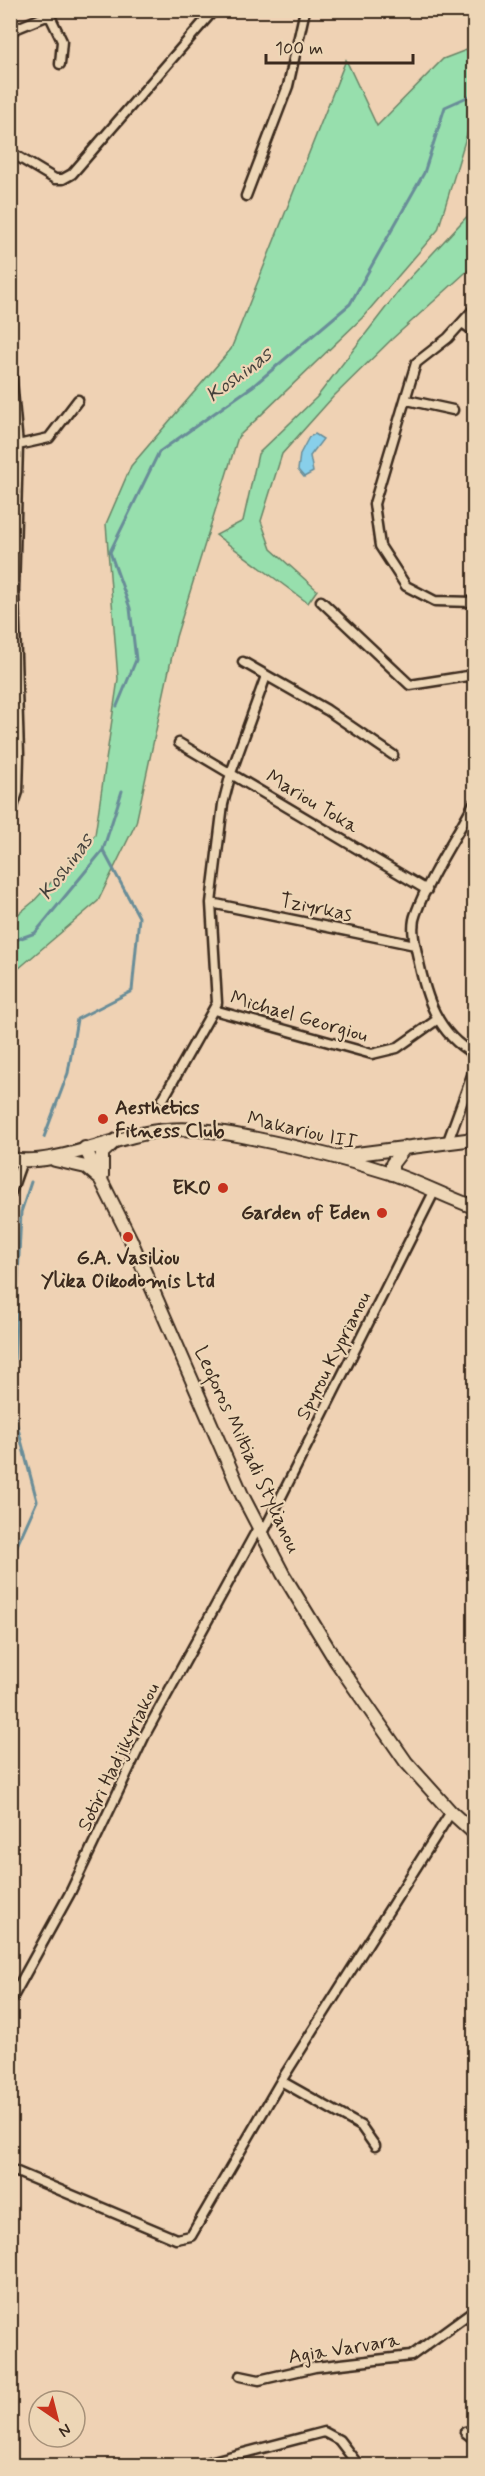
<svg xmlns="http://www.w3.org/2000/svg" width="485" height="2476" viewBox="0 0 485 2476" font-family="Mynerve,sans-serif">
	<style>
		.green { fill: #97dfad; stroke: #698466; stroke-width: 1.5 }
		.water { fill: #88cfea; stroke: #698d98; stroke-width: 1.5 }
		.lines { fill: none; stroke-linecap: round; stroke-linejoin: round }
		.stream { stroke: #698d98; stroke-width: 3 }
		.minor-casing { stroke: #3b2a1e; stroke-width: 13 }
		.secondary-casing { stroke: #3b2a1e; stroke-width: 16 }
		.minor { stroke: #edd6b6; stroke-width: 8 }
		.secondary { stroke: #edd6b6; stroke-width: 12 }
		.poi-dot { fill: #c8321e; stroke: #edd6b6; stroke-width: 2 }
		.labels { text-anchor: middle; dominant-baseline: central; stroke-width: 4.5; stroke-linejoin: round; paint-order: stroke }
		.street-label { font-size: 20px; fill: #3b2a1e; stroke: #edd6b6 }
		.poi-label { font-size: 20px; font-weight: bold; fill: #3b2a1e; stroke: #edd6b6; text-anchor: end }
		.water-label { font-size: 21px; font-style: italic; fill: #47433d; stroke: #edd6b6 }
	</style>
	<rect width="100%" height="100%" fill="#efd2b4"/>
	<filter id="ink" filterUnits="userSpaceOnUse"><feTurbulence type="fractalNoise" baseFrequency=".0167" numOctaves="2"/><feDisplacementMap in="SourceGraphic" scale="12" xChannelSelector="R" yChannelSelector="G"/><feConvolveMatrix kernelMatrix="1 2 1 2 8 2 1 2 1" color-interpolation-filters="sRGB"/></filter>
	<g filter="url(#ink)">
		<path class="green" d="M 474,47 L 474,123 L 470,124 L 438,230 L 362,318 L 238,437 L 176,637 L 136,823 L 98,901 L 11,975 L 11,920 L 33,902 L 95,835 L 118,679 L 106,524 L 131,466 L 231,349 L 346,60 L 377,126 L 443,59 Z
			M 474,209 L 474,265 L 392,339 L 333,397 L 282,454 L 261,521 L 271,549 L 317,590 L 308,603 L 216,535 L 243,521 L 258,454 L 317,397 L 404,284 Z"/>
		<path class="water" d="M 315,434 L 323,439 L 310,456 L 313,472 L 304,477 L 298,470 L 300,454 L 309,437 Z"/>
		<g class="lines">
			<path class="stream" d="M 117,706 L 136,660 L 130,608 L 110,552 L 159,452 L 253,386 L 350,304 L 424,173 L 445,107 L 474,94
				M 10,942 L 35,933 L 103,850 L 122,791
				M 44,1137 L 68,1073 L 77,1019 L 132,991 L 139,917 L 103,850
				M 10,1561 L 37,1501 L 12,1406 L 21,1212 L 31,1182"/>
			<defs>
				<path id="minor" d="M 47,10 L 62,41 L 60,64
					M 10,31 L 49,15
					M 10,152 L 55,179 L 63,179 L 72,174 L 214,10
					M 246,196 L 288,86 L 305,10
					M 474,309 L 448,338 L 416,363 L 374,504 L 380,546 L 406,586 L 435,601 L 474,602
					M 462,323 L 474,331
					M 10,359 L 18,445 L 14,590 L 19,755 L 18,792 L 10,816
					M 407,400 L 453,410
					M 18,445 L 49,438 L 78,400
					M 321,601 L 410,685 L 474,675
					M 243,662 L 327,710 L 393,755
					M 179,743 L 427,890
					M 474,803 C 455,839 430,875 416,913 C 410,927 415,944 418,958 C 426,997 437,1034 474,1054
					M 211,903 L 415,945
					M 214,1010 L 372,1054 L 397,1048 L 438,1019
					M 163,1099 L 217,1003 L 211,903 L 223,804 L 231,773 L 266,676
					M 448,1141 L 474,1070
					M 10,1195 L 22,1161
					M 262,1535 L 434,1192
					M 10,2002 L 70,1893 L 146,1733 L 258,1528
					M 281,2081 L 361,2126 L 375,2146
					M 10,2169 L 176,2239 L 191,2236 L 281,2081 L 451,1812
					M 240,2376 L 259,2380 L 315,2367 L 411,2356 L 474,2310
					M 465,2432 L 474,2439
					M 194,2466 L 324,2432 L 339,2440 L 359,2466"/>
				<path id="secondary" d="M 85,1148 L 130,1238 L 242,1495 L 283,1574 L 336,1661 L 406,1762 L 451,1812 L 474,1833
					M 341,1156 L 474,1139
					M 10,1158 C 47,1170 122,1133 166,1130 C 196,1127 228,1133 257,1139 C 302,1148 346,1159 390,1173 C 418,1182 446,1197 474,1207
					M 55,1160 L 86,1167 L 99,1178
					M 392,1174 L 392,1164 L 405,1147
					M 102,1176 L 102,1153 L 116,1140"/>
			</defs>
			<use href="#minor" class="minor-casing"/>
			<use href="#secondary" class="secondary-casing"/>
			<use href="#minor" class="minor"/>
			<use href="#secondary" class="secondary"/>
		</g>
	</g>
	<g class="poi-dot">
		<circle cx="103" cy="1119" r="6"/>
		<circle cx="223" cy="1188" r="6"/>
		<circle cx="382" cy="1213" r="6"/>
		<circle cx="128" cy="1237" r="6"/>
	</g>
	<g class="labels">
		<g class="street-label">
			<text transform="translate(312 802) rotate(31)">Mariou Toka</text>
			<text transform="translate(316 908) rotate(12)">Tziyrkas</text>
			<text transform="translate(299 1017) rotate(16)">Michael Georgiou</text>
			<text transform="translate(302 1131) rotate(13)">Makariou III</text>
			<text transform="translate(334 1356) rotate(-63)">Spyrou Kyprianou</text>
			<text transform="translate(247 1450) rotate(65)">Leoforos Miltiadi Stylianou</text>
			<text transform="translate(119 1757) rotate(-64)">Sotiri Hadjikyriakou</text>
			<text transform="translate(344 2349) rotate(-9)">Agia Varvara</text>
		</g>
		<g class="poi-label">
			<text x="115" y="1108" text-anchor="start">Aesthetics<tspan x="115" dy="23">Fitness Club</tspan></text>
			<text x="211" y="1188">EKO</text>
			<text x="370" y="1213">Garden of Eden</text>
			<text x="128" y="1258" text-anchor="middle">G.A. Vasiliou<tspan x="128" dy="23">Ylika Oikodomis Ltd</tspan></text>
		</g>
		<g class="water-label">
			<text transform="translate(239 375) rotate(-37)">Koshinas</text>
			<text transform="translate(66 867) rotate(-53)">Koshinas</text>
		</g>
	</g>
	<rect width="485" height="2476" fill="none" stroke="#edd6b6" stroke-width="36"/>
	<rect x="18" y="18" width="449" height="2440" fill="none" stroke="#3b2a1e" stroke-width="2" filter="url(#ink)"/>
	<g transform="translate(57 2419) rotate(145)"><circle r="28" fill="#edd6b6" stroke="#a69179" stroke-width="1.5"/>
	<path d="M0-4.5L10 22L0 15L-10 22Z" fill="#c8321e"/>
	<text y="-9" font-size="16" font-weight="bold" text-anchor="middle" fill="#3b2a1e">N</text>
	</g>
	<path d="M266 54v9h147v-9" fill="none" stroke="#3b2a1e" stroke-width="3"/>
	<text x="275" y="54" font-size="18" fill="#3b2a1e" stroke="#edd6b6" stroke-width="4.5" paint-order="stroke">100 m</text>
</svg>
